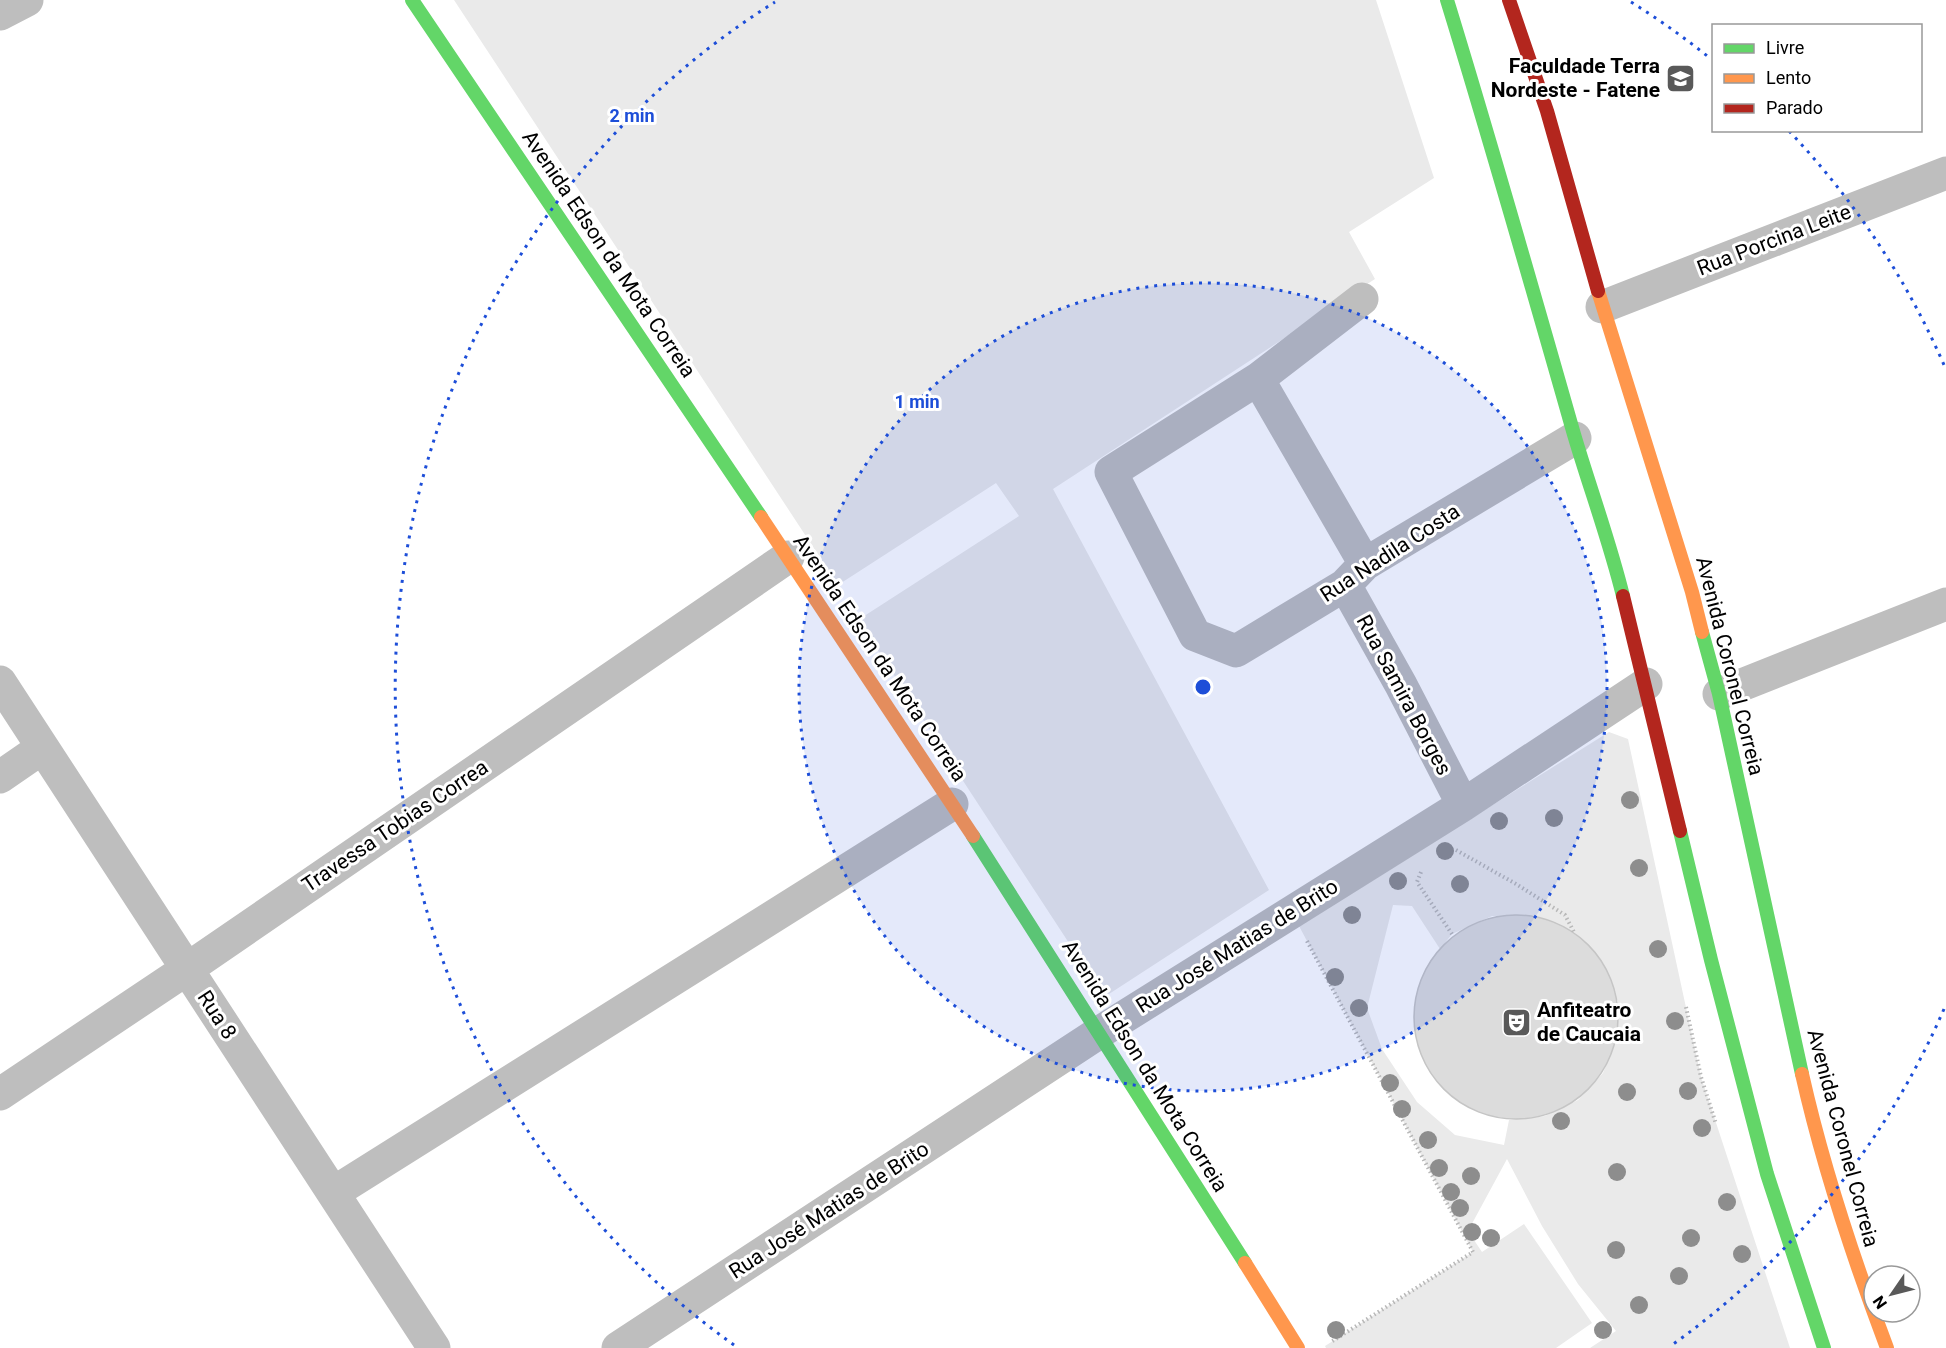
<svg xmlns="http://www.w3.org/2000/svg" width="1946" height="1348" viewBox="0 0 1946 1348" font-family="Roboto,sans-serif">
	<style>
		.green { fill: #eaeaea; fill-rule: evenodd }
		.building { fill: #dcdcdc; stroke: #c5c5c5; stroke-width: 1.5 }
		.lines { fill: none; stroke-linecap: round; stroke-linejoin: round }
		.path { stroke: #b8b8b8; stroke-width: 4; stroke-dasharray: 1.5 3; stroke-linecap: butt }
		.street { stroke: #bebebe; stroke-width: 33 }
		.fast { stroke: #63d668; stroke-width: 14 }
		.slow { stroke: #ff974d; stroke-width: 14 }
		.jam { stroke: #b3261e; stroke-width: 14 }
		.tree { fill: #8d8d8d }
		.ring { fill: none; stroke: #1d4ed8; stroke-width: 3; stroke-dasharray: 3 6 }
		.labels { text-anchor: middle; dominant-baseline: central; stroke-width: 6; stroke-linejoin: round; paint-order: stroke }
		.poi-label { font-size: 21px; font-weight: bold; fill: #000; stroke: #fff; text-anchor: end }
		.street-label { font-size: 21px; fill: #000; stroke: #fff }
		.centre { fill: #1d4ed8; stroke: #fff; stroke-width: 3 }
		.ring-label { font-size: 18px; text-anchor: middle; font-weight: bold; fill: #1d4ed8; stroke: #fff; stroke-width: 6; stroke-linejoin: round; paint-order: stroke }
	</style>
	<rect width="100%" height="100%" fill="#fff"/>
	<path class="green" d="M 454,0 L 1376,0 L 1434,178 L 1349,232 L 1375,279 L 1053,489 L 1269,890 L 1109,994 L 1101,992 L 858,620 L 1019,516 L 996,483 L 838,585 Z
		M 1609,732 L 1628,739 L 1701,1077 L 1790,1348 L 1590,1348 L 1616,1331 L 1578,1284 L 1542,1226 L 1507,1159 L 1468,1231 L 1482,1252 L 1524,1224 L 1592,1323 L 1556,1348 L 1326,1348 L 1325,1346 L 1473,1252 L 1299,926 ZM 1393,905 L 1412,906 L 1440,949 L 1452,934 L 1492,916 L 1534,915 L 1574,932 L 1603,963 L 1618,1002 L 1616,1039 L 1603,1073 L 1578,1100 L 1545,1116 L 1509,1120 L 1504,1145 L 1455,1135 L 1417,1102 L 1382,1049 L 1367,1008 Z"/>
	<path class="building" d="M1414 1017a102 102 0 1 1 204 0a102 102 0 1 1-204 0Z"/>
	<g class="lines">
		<path class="path" d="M 1456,850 L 1516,884 L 1565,915 L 1574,932
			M 1421,872 L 1417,882 L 1452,934
			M 1307,941 L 1473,1252 L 1331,1342
			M 1686,1007 L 1701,1077 L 1716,1124"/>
		<path class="street" d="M 0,14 L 27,0
			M 1362,299 L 1258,379 L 1111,472 L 1195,635 L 1236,651 L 1345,585 L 1365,564 L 1575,438
			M 1602,307 L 1946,173
			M 1258,379 L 1365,564
			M 1345,585 L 1401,685 L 1463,805
			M 0,682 L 434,1348
			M 1719,694 L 1946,604
			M 0,777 L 42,748
			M 0,1094 L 187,969 L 788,557
			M 333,1193 L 952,804
			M 618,1348 L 1100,1032 L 1463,805 L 1646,684"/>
		<path class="fast" d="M 412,0 L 761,517
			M 1447,0 C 1491,143 1532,287 1573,431 C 1589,486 1609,539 1623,596
			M 1702,632 L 1719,694 L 1802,1074
			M 1680,831 L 1711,960 L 1767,1174 L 1824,1348
			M 973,836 L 1245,1263"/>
		<path class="slow" d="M 1598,291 L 1692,592 L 1702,632
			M 761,517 L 973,836
			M 1802,1074 C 1823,1167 1853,1258 1887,1348
			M 1245,1263 L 1298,1348"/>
		<path class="jam" d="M 1509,0 L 1547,111 L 1598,291
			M 1623,596 L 1680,831"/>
	</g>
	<g class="tree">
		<circle cx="1630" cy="800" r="9"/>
		<circle cx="1554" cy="818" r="9"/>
		<circle cx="1499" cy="821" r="9"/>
		<circle cx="1445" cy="851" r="9"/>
		<circle cx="1639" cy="868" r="9"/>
		<circle cx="1398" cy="881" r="9"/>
		<circle cx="1460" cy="884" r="9"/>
		<circle cx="1352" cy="915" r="9"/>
		<circle cx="1658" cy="949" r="9"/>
		<circle cx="1335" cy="977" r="9"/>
		<circle cx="1359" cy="1008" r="9"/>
		<circle cx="1675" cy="1021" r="9"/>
		<circle cx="1390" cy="1083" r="9"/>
		<circle cx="1688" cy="1091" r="9"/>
		<circle cx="1627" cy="1092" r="9"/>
		<circle cx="1402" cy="1109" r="9"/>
		<circle cx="1561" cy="1121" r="9"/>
		<circle cx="1702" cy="1128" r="9"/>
		<circle cx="1428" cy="1140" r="9"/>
		<circle cx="1439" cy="1168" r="9"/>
		<circle cx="1617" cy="1172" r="9"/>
		<circle cx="1471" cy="1176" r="9"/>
		<circle cx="1451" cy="1192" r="9"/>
		<circle cx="1727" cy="1202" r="9"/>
		<circle cx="1460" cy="1208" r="9"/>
		<circle cx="1472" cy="1232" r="9"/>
		<circle cx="1491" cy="1238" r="9"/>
		<circle cx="1691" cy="1238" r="9"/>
		<circle cx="1616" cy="1250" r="9"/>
		<circle cx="1742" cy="1254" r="9"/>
		<circle cx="1679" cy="1276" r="9"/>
		<circle cx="1639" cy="1305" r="9"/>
		<circle cx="1336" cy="1330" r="9"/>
		<circle cx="1603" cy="1330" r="9"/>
	</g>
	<circle cx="1203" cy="687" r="404" fill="#1d4ed8" fill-opacity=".12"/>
	<g class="ring">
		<circle cx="1203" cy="687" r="404"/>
		<path d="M1944 1009A808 808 0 0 1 1672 1345M734 1345A808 808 0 0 1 775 2M1631 2A808 808 0 0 1 1711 59M1789 131A808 808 0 0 1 1944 365"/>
	</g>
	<defs>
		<symbol id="university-square" viewBox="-11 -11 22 22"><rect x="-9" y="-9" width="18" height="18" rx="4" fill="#595959" stroke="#fff"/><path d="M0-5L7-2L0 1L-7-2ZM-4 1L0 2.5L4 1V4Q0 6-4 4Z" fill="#fff"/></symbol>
		<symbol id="theatre-square" viewBox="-11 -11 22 22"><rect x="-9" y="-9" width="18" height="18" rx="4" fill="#595959" stroke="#fff"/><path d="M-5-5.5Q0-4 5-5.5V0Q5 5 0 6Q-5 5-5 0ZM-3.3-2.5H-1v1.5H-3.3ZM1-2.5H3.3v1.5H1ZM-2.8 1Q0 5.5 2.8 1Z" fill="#fff"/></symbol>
	</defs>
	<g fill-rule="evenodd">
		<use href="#university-square" x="1664" y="62" width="33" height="33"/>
		<use href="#theatre-square" x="1500" y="1006" width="33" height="33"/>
	</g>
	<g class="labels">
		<g class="poi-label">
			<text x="1660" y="66">Faculdade Terra<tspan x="1660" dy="24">Nordeste - Fatene</tspan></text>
			<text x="1537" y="1010" text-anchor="start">Anfiteatro<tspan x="1537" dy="24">de Caucaia</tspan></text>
		</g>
		<g class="street-label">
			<text transform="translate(1774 240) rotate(-21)">Rua Porcina Leite</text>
			<text transform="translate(609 254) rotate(56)">Avenida Edson da Mota Correia</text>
			<text transform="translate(1390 553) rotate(-33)">Rua Nadila Costa</text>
			<text transform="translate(880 658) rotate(56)">Avenida Edson da Mota Correia</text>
			<text transform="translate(1730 666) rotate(76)">Avenida Coronel Correia</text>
			<text transform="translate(1404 695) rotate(62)">Rua Samira Borges</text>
			<text transform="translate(395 826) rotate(-34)">Travessa Tobias Correa</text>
			<text transform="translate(1237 946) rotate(-32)">Rua José Matias de Brito</text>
			<text transform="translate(217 1015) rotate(57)">Rua 8</text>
			<text transform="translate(1145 1066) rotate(58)">Avenida Edson da Mota Correia</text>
			<text transform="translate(1843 1138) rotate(75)">Avenida Coronel Correia</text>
			<text transform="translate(829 1210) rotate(-33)">Rua José Matias de Brito</text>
		</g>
	</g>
	<circle cx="1203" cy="687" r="9" class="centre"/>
	<g class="ring-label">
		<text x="632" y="122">2 min</text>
		<text x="917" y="408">1 min</text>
	</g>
	<rect x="1712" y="24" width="210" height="108" fill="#ffffff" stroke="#999999" stroke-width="1.5"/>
	<rect x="1724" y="44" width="30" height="9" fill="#63d668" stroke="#999999" stroke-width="1.5"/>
	<text x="1766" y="54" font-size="18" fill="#000000">Livre</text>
	<rect x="1724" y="74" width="30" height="9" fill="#ff974d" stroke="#999999" stroke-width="1.5"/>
	<text x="1766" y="84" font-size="18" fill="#000000">Lento</text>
	<rect x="1724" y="104" width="30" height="9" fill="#b3261e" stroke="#999999" stroke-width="1.5"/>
	<text x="1766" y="114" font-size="18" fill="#000000">Parado</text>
	<g transform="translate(1892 1294) rotate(235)"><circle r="28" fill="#ffffff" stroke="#999999" stroke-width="1.5"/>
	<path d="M0-4.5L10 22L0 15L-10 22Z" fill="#595959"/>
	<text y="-9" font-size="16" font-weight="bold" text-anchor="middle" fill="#000000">N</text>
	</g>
</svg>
